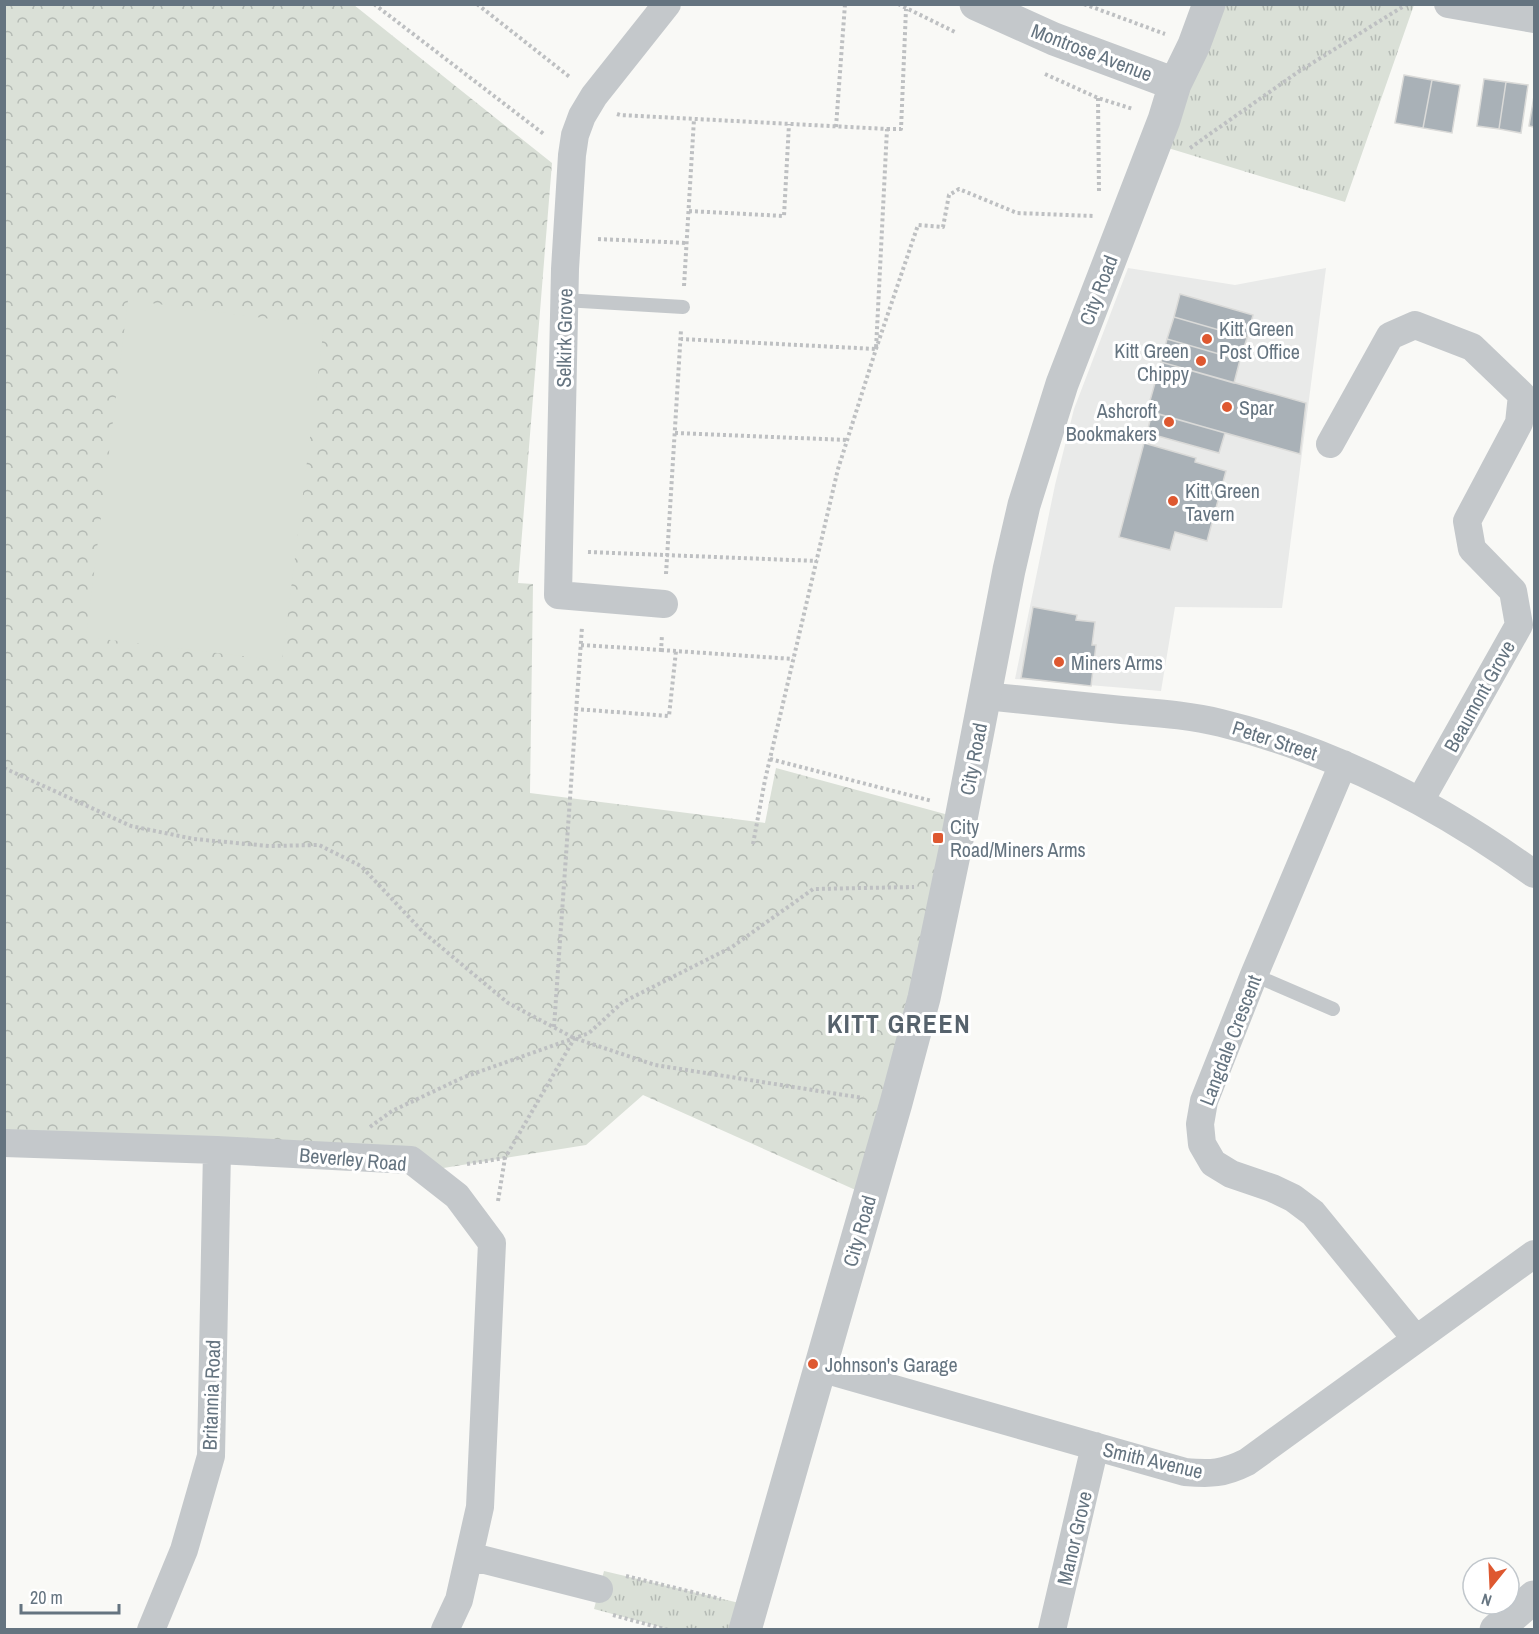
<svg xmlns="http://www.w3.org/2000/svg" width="1539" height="1634" viewBox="0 0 1539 1634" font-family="'Archivo Narrow',sans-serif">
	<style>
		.built { fill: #e9eae9 }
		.grass { fill: url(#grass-tufts) }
		.forest { fill: url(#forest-crowns) }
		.garden { fill: #dae0d7 }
		.building { fill: #a9b1b7; stroke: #dadad8; stroke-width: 1.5 }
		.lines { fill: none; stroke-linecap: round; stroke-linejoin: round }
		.path { stroke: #bec0c2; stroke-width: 4; stroke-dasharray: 3 3; stroke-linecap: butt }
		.service { stroke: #c4c8cb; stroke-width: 14 }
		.minor { stroke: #c4c8cb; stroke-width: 28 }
		.tertiary { stroke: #c4c8cb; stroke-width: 33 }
		.poi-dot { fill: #de5830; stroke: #fff; stroke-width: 2 }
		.labels { text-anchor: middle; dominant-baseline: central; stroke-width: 6; stroke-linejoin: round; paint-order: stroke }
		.street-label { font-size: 20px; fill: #657480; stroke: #fff }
		.poi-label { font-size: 20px; fill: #657480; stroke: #fff; text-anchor: start }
		.district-label { font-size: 26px; font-weight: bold; letter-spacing: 1.5px; fill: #56626c; stroke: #fff }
	</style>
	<defs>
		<pattern id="grass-tufts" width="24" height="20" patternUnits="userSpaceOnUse" patternTransform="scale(1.5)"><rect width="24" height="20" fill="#dae0d7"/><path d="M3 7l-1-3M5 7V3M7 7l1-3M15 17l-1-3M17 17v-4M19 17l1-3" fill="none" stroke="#b4bab4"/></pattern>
		<pattern id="forest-crowns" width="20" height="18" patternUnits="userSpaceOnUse" patternTransform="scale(1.5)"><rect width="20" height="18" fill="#dae0d7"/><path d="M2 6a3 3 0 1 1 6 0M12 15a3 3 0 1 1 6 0" fill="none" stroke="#b4bab4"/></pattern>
	</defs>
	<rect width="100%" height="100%" fill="#f9f9f6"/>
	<path class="built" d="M 1128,268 L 1235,285 L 1326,268 L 1282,608 L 1175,607 L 1161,691 L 1015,679 L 1055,485 L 1074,409 Z"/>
	<path class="grass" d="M 1209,5 L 1414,5 L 1345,202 L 1155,144 Z
		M 604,1571 L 752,1606 L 745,1630 L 668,1629 L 594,1609 Z"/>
	<path class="forest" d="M 4,5 L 354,5 L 552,163 L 518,583 L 533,584 L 530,793 L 765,823 L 776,768 L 945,814 L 955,850 L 869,1196 L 643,1095 L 586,1145 L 425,1171 L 5,1147 Z"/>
	<path class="garden" d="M 128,300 L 324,326 L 282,661 L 86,637 Z"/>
	<path class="building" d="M 1404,75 L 1432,80 L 1423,128 L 1395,123 Z
		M 1484,79 L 1506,82 L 1499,129 L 1477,126 Z
		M 1432,80 L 1460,85 L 1452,133 L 1423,128 Z
		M 1506,82 L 1528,85 L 1521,133 L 1499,129 Z
		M 1534,96 L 1534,127 L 1529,126 Z
		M 1180,294 L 1253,315 L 1247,338 L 1174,317 Z
		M 1174,317 L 1247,338 L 1240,360 L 1167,339 Z
		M 1167,339 L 1240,360 L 1234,383 L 1161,362 Z
		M 1161,362 L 1306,403 L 1300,454 L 1147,411 Z
		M 1152,412 L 1225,433 L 1219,453 L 1147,433 Z
		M 1144,443 L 1196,458 L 1195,462 L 1226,471 L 1207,541 L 1175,532 L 1170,550 L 1119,537 Z
		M 1033,607 L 1077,615 L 1076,620 L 1095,622 L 1092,645 L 1096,645 L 1091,686 L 1021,678 Z"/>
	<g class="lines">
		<path class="path" d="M 374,4 L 545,135
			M 477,4 L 571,78
			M 898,4 L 957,33
			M 1084,4 L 1165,34
			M 1045,74 L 1098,98 L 1133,109
			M 1098,98 L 1099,193
			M 617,114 L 620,115 L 887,129 L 876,349 L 681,339
			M 836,127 L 845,4
			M 887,129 L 901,129 L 906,9
			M 1190,148 L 1298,72 L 1407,4
			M 689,211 L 784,216 L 789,124
			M 598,239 L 687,243
			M 684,286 L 694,119
			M 675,433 L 847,440
			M 588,552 L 817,561
			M 666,574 L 681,330
			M 581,645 L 661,650 L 662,635
			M 661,650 L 793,659
			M 575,709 L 669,716 L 676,651
			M 770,759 L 932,801
			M 4,768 L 131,826 L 194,839 L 269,846 L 319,845 L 361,866 L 423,932 L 508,1003 L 574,1038 L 655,1065 L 863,1098
			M 753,844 L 765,780 L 838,469 L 876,349 L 918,225 L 943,227 L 949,195 L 959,189 L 1017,213 L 1093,216
			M 554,1027 L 582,627
			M 370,1127 L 392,1111 L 464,1077 L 589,1033 L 623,1002 L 732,947 L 813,889 L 914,887
			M 467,1164 L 505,1158
			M 498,1201 L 505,1158 L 574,1039
			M 626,1576 L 721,1599
			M 613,1615 L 668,1630"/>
		<path class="service" d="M 564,300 L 683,307
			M 1254,975 L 1333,1009"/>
		<path class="minor" d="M 1448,4 L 1534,19
			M 1330,444 L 1390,336 L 1415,325 L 1472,347 L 1522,395 L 1519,423 L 1467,521 L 1472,549 L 1513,591 L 1519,625 L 1420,801
			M 664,604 L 558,595 L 565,269 L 572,155 L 575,135 L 582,116 L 594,96 L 667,4
			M 986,696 C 1031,701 1076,705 1122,710 C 1155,713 1188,715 1221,723 C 1335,751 1440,806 1534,874
			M 1343,764 L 1254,975 L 1204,1101 L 1200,1124 L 1202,1144 L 1213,1163 L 1231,1174 L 1272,1188 L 1293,1198 L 1313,1213 L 1416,1339
			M 4,1143 L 217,1150 L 411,1160 L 457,1196 L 492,1243 L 480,1507 L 459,1600 L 445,1630
			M 820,1368 L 1185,1472 C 1211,1474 1223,1474 1247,1462 L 1534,1254
			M 469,1556 L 599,1589
			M 151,1630 L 184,1550 L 211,1456 L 217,1150
			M 1052,1630 L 1095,1446"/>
		<path class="tertiary" d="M 976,4 L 1054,39 L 1175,84
			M 745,1630 L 896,1103 L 924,998 L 955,850 L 1009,570 L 1024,505 L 1062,384 L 1164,120 L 1175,84 L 1194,45 L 1209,4
			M 1496,1630 L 1534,1597"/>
	</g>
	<g class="poi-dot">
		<circle cx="1207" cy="339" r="6"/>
		<circle cx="1201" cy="361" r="6"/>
		<circle cx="1227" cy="407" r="6"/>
		<circle cx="1169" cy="422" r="6"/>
		<circle cx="1173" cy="501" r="6"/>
		<circle cx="1059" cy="662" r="6"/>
		<rect x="932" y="832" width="12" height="12" rx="3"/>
		<circle cx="813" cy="1364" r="6"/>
	</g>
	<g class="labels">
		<g class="street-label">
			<text transform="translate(1092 52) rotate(21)">Montrose Avenue</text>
			<text transform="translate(1098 290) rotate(-69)">City Road</text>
			<text transform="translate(564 338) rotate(-89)">Selkirk Grove</text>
			<text transform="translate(1479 696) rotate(-61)">Beaumont Grove</text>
			<text transform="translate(1275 740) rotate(18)">Peter Street</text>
			<text transform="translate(973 759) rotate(-79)">City Road</text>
			<text transform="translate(1230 1040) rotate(-69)">Langdale Crescent</text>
			<text transform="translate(353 1159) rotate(5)">Beverley Road</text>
			<text transform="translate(859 1231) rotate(-74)">City Road</text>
			<text transform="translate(211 1395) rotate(-88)">Britannia Road</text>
			<text transform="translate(1153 1460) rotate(13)">Smith Avenue</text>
			<text transform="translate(1074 1538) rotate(-77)">Manor Grove</text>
		</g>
		<g class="poi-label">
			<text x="1219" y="328">Kitt Green<tspan x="1219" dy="23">Post Office</tspan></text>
			<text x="1189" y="350" text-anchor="end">Kitt Green<tspan x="1189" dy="23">Chippy</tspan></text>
			<text x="1239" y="407">Spar</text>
			<text x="1157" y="410" text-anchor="end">Ashcroft<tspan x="1157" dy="23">Bookmakers</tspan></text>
			<text x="1185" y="490">Kitt Green<tspan x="1185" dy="23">Tavern</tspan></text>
			<text x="1071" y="662">Miners Arms</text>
			<text x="950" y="826">City<tspan x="950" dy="23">Road/Miners Arms</tspan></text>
			<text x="825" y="1364">Johnson's Garage</text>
		</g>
		<g class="district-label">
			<text x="899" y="1023">KITT GREEN</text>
		</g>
	</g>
	<rect width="1539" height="1634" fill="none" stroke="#657480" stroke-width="12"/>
	<g transform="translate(1491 1586) rotate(198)"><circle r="28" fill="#ffffff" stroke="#c1c7cc" stroke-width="1.5"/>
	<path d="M0-4.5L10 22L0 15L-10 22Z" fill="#de5830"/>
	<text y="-9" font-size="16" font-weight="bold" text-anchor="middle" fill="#657480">N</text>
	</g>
	<path d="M21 1604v9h98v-9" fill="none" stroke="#657480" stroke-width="3"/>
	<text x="30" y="1604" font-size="18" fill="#657480" stroke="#ffffff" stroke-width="4.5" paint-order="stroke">20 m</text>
</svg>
